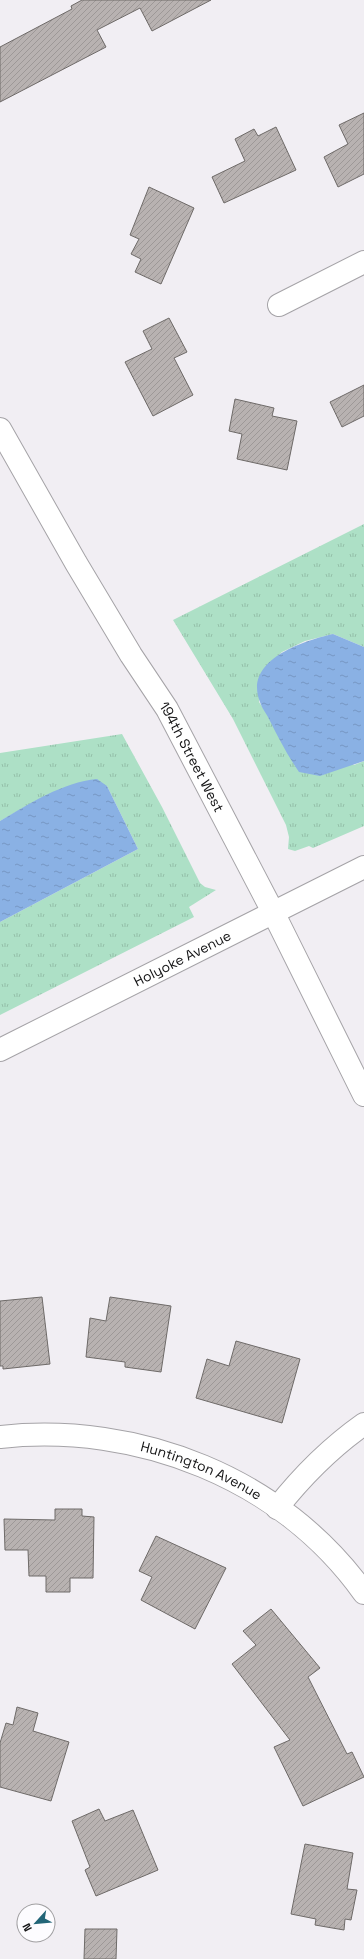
<svg xmlns="http://www.w3.org/2000/svg" width="364" height="1959" viewBox="0 0 364 1959" font-family="'Space Grotesk',sans-serif">
	<style>
		.grass { fill: url(#grass-tufts) }
		.water { fill: url(#water-ripples) }
		.building { fill: url(#building-hatch); stroke: #6e6a68 }
		.lines { fill: none; stroke-linecap: round; stroke-linejoin: round }
		.minor-casing { stroke: #a5a3a7; stroke-width: 24 }
		.tertiary-casing { stroke: #a5a3a7; stroke-width: 24 }
		.minor { stroke: #fff; stroke-width: 22 }
		.tertiary { stroke: #fff; stroke-width: 22 }
		.labels { text-anchor: middle; dominant-baseline: central; stroke-width: 4; stroke-linejoin: round; paint-order: stroke }
		.street-label { font-size: 14px; fill: #141415; stroke: #fdfcff }
	</style>
	<defs>
		<pattern id="grass-tufts" width="24" height="20" patternUnits="userSpaceOnUse"><rect width="24" height="20" fill="#ade0c6"/><path d="M3 7l-1-3M5 7V3M7 7l1-3M15 17l-1-3M17 17v-4M19 17l1-3" fill="none" stroke="#94bfa9"/></pattern>
		<pattern id="water-ripples" width="26" height="14" patternUnits="userSpaceOnUse"><rect width="26" height="14" fill="#8ab1e4"/><path d="M2 4q2-2 4 0t4 0M15 11q2-2 4 0t4 0" fill="none" stroke="#7697c3"/></pattern>
		<pattern id="building-hatch" width="6" height="6" patternUnits="userSpaceOnUse"><rect width="6" height="6" fill="#b8b2b1"/><path d="M-1 1l2-2M0 6l6-6M5 7l2-2" fill="none" stroke="#9d9897"/></pattern>
	</defs>
	<rect width="100%" height="100%" fill="#f1eef3"/>
	<path class="grass" d="M 364,524 L 364,647 L 333,634 L 305,641 L 282,652 L 264,669 L 259,702 L 269,717 L 354,765 L 364,761 L 364,826 L 313,848 L 309,846 L 295,851 L 288,849 L 289,837 L 286,825 L 233,719 L 173,620 Z
		M 122,734 L 162,807 L 200,883 L 205,887 L 216,890 L 189,907 L 194,917 L 0,1015 L 0,922 L 138,849 L 107,786 L 30,804 L 0,821 L 0,753 Z"/>
	<path class="water" d="M 333,634 L 364,647 L 364,761 L 320,776 L 299,772 C 288,756 279,739 270,721 C 267,714 262,709 260,702 C 243,660 303,641 333,634 Z
		M 97,779 L 107,786 L 138,849 L 0,922 L 0,821 C 29,804 63,782 97,779 Z"/>
	<path class="building" d="M 82,0 L 211,0 L 152,31 L 140,8 L 97,30 L 106,47 L 0,102 L 0,47 L 72,9 L 71,6 Z
		M 364,113 L 364,174 L 338,187 L 324,157 L 348,144 L 339,125 Z
		M 276,127 L 296,170 L 224,203 L 212,177 L 245,161 L 235,139 L 254,129 L 258,136 Z
		M 149,187 L 194,208 L 161,284 L 135,272 L 141,259 L 131,254 L 139,239 L 130,235 Z
		M 169,318 L 187,352 L 174,358 L 193,395 L 153,416 L 125,362 L 152,349 L 143,331 Z
		M 364,385 L 364,416 L 342,427 L 330,402 Z
		M 235,399 L 274,408 L 272,416 L 297,421 L 287,470 L 237,459 L 242,434 L 229,431 Z
		M 42,1297 L 50,1364 L 3,1369 L 3,1366 L 0,1366 L 0,1301 Z
		M 110,1297 L 171,1306 L 161,1372 L 125,1367 L 125,1362 L 86,1357 L 90,1318 L 106,1321 Z
		M 236,1341 L 300,1359 L 282,1423 L 196,1398 L 207,1359 L 229,1366 Z
		M 55,1509 L 82,1509 L 82,1516 L 94,1517 L 93,1578 L 70,1578 L 70,1592 L 46,1592 L 46,1576 L 29,1576 L 28,1550 L 5,1550 L 4,1519 L 55,1520 Z
		M 156,1536 L 226,1568 L 195,1629 L 141,1600 L 152,1577 L 139,1571 Z
		M 271,1609 L 320,1668 L 308,1677 L 347,1754 L 352,1752 L 364,1777 L 303,1806 L 274,1747 L 290,1740 L 232,1664 L 256,1645 L 243,1631 Z
		M 17,1707 L 38,1713 L 33,1731 L 69,1742 L 51,1801 L 0,1787 L 0,1743 L 6,1723 L 13,1725 Z
		M 99,1809 L 105,1821 L 133,1810 L 158,1870 L 96,1896 L 85,1870 L 90,1867 L 72,1821 Z
		M 305,1844 L 353,1853 L 347,1889 L 357,1890 L 351,1920 L 345,1919 L 344,1930 L 315,1925 L 316,1919 L 291,1914 Z
		M 85,1929 L 117,1929 L 116,1959 L 84,1959 Z"/>
	<g class="lines">
		<defs>
			<g id="minor">
				<path d="M 279,305 L 364,262"/>
				<path id="s1" d="M 0,429 L 76,563 L 131,655 L 167,709 L 273,912"/>
				<path id="s2" d="M 0,1437 C 138,1422 282,1478 364,1593"/>
				<path d="M 277,1508 C 303,1475 330,1448 364,1424"/>
			</g>
			<g id="tertiary">
				<path d="M 273,912 L 364,1095"/>
				<path id="s3" d="M 0,1050 L 364,867"/>
			</g>
		</defs>
		<use href="#minor" class="minor-casing"/>
		<use href="#tertiary" class="tertiary-casing"/>
		<use href="#minor" class="minor"/>
		<use href="#tertiary" class="tertiary"/>
	</g>
	<g class="labels">
		<g class="street-label">
			<text stroke="none"><textPath href="#s1" startOffset="380">194th Street West</textPath></text>
			<text stroke="none"><textPath href="#s3" startOffset="204">Holyoke Avenue</textPath></text>
			<text stroke="none"><textPath href="#s2" startOffset="207">Huntington Avenue</textPath></text>
		</g>
	</g>
	<g transform="translate(36 1923) rotate(243)"><circle r="19" fill="#fdfcff" stroke="#a09fa1"/>
	<path d="M0-3L7 15L0 10L-7 15Z" fill="#226578"/>
	<text y="-6" font-size="11" font-weight="bold" text-anchor="middle" fill="#141415">N</text>
	</g>
</svg>
